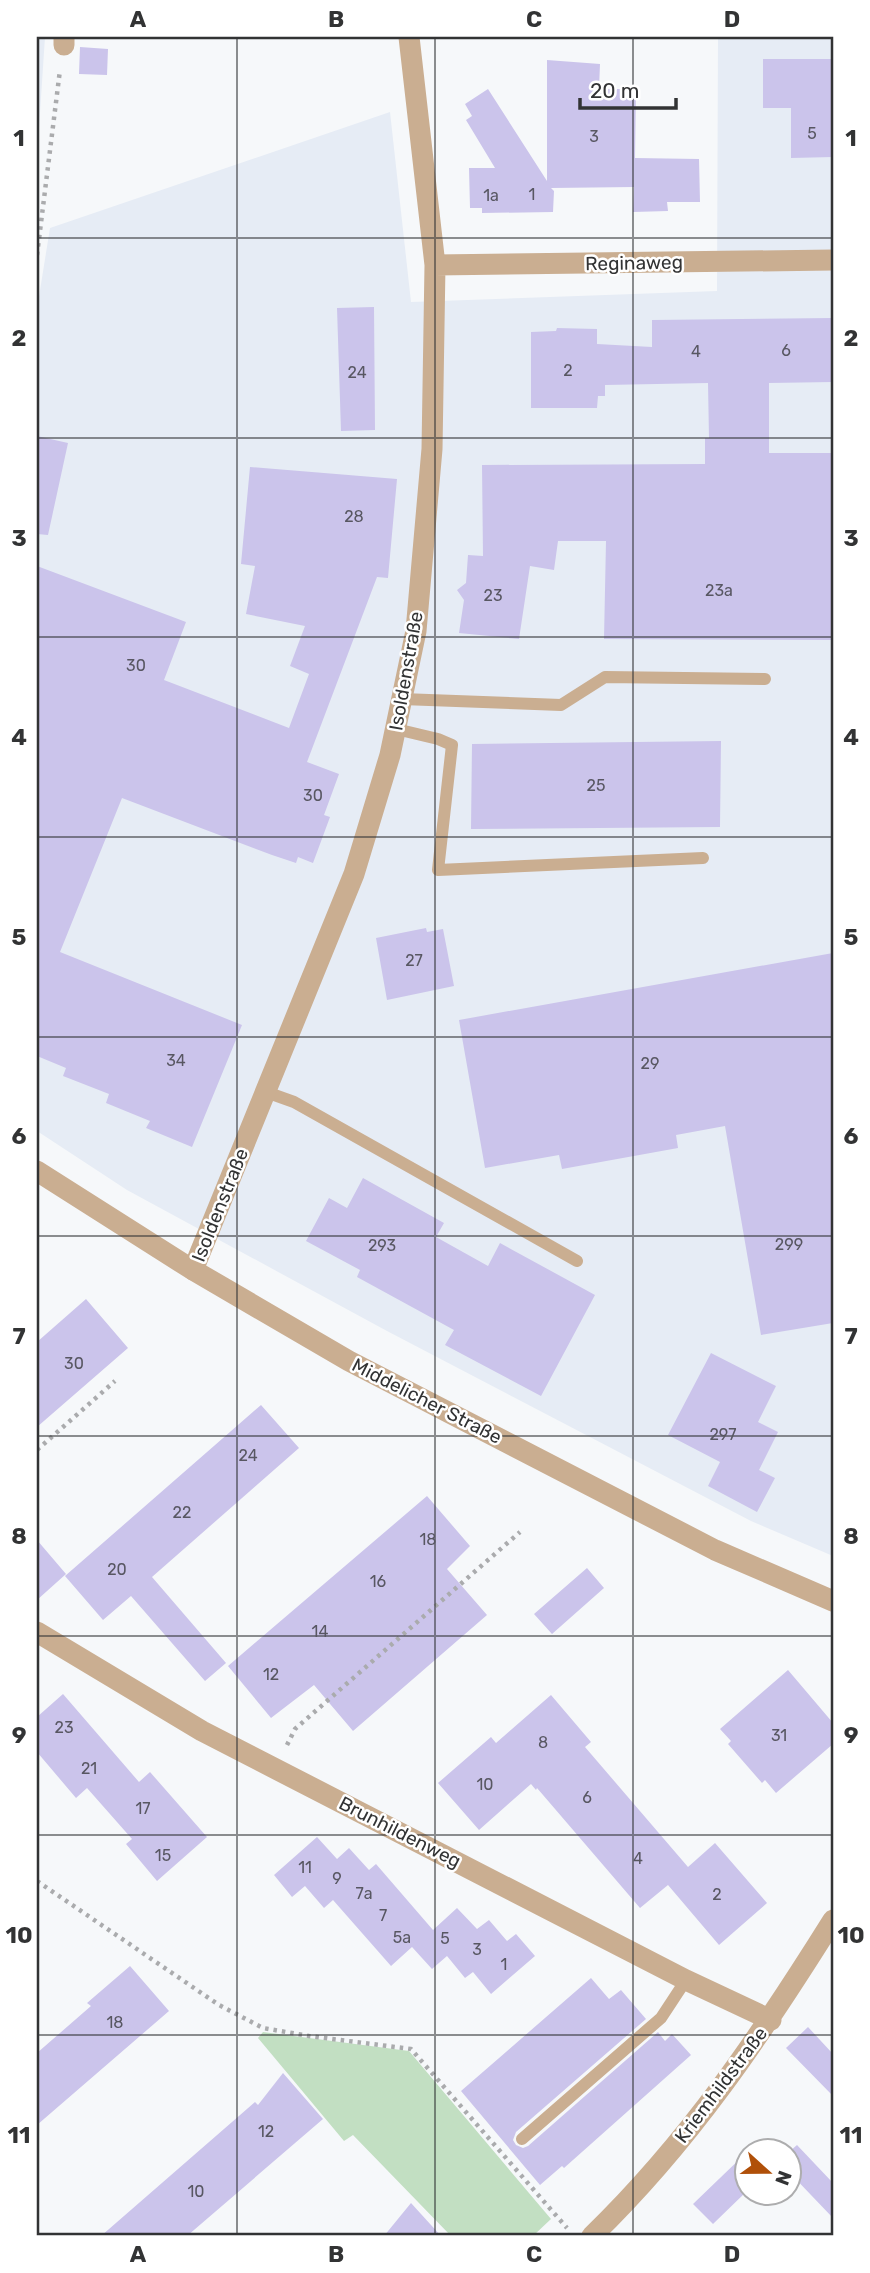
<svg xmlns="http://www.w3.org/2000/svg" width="870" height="2273" viewBox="0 0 870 2273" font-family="Rubik,sans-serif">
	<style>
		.built { fill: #e6ecf5 }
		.green { fill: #c2dfc2 }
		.building { fill: #cbc4eb }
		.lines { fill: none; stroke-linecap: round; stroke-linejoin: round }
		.path { stroke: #aaabad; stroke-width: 4.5; stroke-dasharray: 3.5 5; stroke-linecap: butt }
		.service { stroke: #caae91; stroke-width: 12 }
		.minor { stroke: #caae91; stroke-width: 21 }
		.tertiary { stroke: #caae91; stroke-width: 21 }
		.grid { fill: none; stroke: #323334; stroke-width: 2; stroke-opacity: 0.55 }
		.labels { text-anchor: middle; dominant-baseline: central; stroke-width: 5; stroke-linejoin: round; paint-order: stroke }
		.number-label { font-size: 16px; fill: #585762 }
		.street-label { font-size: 19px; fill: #323334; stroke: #fff }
		.neatline { fill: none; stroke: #323334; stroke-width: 2.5 }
		.grid-label { font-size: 23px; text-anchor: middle; font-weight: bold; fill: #323334 }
	</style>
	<rect width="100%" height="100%" fill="#f6f8fa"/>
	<path class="built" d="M 37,37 L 45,37 L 37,158 Z
		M 718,37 L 833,37 L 833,1556 L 751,1521 L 387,1331 L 127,1190 L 37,1131 L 37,309 L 50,228 L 390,112 L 411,302 L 717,291 Z"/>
	<path class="green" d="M 263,2032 L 409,2051 L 551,2219 L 533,2236 L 451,2236 L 353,2135 L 344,2141 L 258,2038 Z"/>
	<path class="building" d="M 80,47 L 108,49 L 107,75 L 79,74 Z
		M 763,59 L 833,59 L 833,157 L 791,158 L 791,108 L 763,108 Z
		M 547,60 L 600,64 L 599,89 L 636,89 L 635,158 L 699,159 L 700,202 L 667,202 L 668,211 L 633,212 L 634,187 L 551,188 L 554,191 L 553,212 L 482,213 L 482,208 L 470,208 L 469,168 L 495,168 L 466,120 L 472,116 L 465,104 L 488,89 L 547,181 Z
		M 374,307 L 375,430 L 341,431 L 337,308 Z
		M 833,318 L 833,382 L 769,383 L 769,453 L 833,453 L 833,640 L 604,639 L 606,541 L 558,541 L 554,570 L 530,566 L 519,639 L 459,633 L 464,600 L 457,590 L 466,583 L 468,555 L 483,556 L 482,465 L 705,464 L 705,438 L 709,438 L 708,383 L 605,385 L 605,396 L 598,396 L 597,408 L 531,408 L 531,332 L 556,331 L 557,328 L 597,329 L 597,344 L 652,347 L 652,320 Z
		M 37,436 L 68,443 L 48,535 L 37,534 Z
		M 250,467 L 397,479 L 388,578 L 377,577 L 307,762 L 339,774 L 324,815 L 330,817 L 313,863 L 298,857 L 296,863 L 272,855 L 122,798 L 60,952 L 242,1025 L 192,1147 L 146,1128 L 150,1121 L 106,1103 L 109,1094 L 63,1076 L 66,1068 L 37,1056 L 37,566 L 186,622 L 164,680 L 289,728 L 309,674 L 290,666 L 305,626 L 246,614 L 255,566 L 241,564 Z
		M 721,741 L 720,827 L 471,829 L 472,744 Z
		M 426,928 L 427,932 L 443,929 L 454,986 L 387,1000 L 376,938 Z
		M 833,953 L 833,1323 L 761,1335 L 725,1126 L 676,1135 L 678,1148 L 562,1169 L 559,1155 L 485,1168 L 459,1020 Z
		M 363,1178 L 444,1223 L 436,1237 L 488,1266 L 500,1243 L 595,1295 L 541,1396 L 445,1345 L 454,1330 L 357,1277 L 360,1270 L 306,1241 L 329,1198 L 347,1208 Z
		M 86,1299 L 128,1348 L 37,1427 L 37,1342 Z
		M 711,1353 L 776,1386 L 758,1422 L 778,1432 L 759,1470 L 775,1478 L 757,1512 L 708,1486 L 720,1462 L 668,1435 Z
		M 261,1405 L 299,1448 L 152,1577 L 226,1663 L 205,1681 L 131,1596 L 103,1620 L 65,1576 Z
		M 427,1496 L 470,1546 L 447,1569 L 487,1615 L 353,1731 L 314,1685 L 271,1718 L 228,1666 Z
		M 37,1540 L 66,1574 L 37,1600 Z
		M 587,1568 L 604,1588 L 552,1634 L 534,1614 Z
		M 788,1670 L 833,1723 L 833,1744 L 776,1793 L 765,1780 L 762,1783 L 728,1744 L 731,1741 L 720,1729 Z
		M 63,1694 L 139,1782 L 150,1772 L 207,1837 L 157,1881 L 126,1844 L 132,1839 L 87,1788 L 76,1798 L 37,1752 L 37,1717 Z
		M 551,1695 L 591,1742 L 585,1747 L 688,1867 L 715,1843 L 767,1903 L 719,1945 L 668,1885 L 640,1908 L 537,1788 L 536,1790 L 531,1784 L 479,1830 L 438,1783 L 491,1737 L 496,1743 Z
		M 317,1837 L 337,1859 L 349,1848 L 369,1870 L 376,1864 L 433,1930 L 457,1908 L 477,1929 L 489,1920 L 507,1941 L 516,1934 L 535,1956 L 491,1994 L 473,1972 L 465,1978 L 447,1956 L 432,1969 L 412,1947 L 391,1966 L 333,1900 L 324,1908 L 305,1886 L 292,1897 L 274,1875 Z
		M 130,1966 L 169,2011 L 37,2125 L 37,2053 L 91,2006 L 87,2003 Z
		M 591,1978 L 609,1999 L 621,1990 L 646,2019 L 516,2132 L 513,2140 L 516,2145 L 523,2148 L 528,2146 L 658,2032 L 665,2041 L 672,2034 L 691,2055 L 564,2168 L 562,2166 L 540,2185 L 461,2091 Z
		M 808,2027 L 833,2054 L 833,2096 L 786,2048 Z
		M 283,2073 L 323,2119 L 187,2236 L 101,2236 L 255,2102 L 258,2105 Z
		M 797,2145 L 833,2183 L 833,2218 L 789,2172 L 789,2152 Z
		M 747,2152 L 747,2191 L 713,2224 L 693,2204 Z
		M 411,2203 L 441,2236 L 384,2236 Z"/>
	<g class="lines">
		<path class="path" d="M 37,255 L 60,70
			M 37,1450 L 115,1381
			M 287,1745 L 295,1729 L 520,1532
			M 37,1881 L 219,2005 L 263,2028 L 309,2036 L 411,2049 L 567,2228"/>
		<path class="service" d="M 402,699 L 561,705 L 605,677 L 765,679
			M 396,729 L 438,739 L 452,745 L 438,870 L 703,858
			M 266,1092 L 294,1102 L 577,1261
			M 522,2139 L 661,2018 L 686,1980"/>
		<path class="minor" d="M 64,45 L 64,37
			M 435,265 L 833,260
			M 193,1270 L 354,874 L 390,755 L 416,631 L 432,449 L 435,265 L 409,37
			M 37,1632 L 202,1731 L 686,1980 L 771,2020
			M 592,2236 C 690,2141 761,2035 833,1920"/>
		<path class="tertiary" d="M 37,1171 L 193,1270 L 349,1361 L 715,1550 L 833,1601"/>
	</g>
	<path class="grid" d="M 237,37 L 237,2236M 435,37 L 435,2236M 633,37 L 633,2236M 37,238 L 833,238M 37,438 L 833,438M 37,637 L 833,637M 37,837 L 833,837M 37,1037 L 833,1037M 37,1236 L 833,1236M 37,1436 L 833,1436M 37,1636 L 833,1636M 37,1835 L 833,1835M 37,2035 L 833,2035"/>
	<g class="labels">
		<g class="number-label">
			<text x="812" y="133">5</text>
			<text x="594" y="136">3</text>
			<text x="532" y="194">1</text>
			<text x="491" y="195">1a</text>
			<text x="786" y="350">6</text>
			<text x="696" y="351">4</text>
			<text x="568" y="370">2</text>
			<text x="357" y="372">24</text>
			<text x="354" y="516">28</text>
			<text x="719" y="590">23a</text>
			<text x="493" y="595">23</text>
			<text x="136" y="665">30</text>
			<text x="596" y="785">25</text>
			<text x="313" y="795">30</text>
			<text x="414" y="960">27</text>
			<text x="176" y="1060">34</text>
			<text x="650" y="1063">29</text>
			<text x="789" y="1244">299</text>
			<text x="382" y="1245">293</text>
			<text x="74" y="1363">30</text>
			<text x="723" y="1434">297</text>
			<text x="248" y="1455">24</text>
			<text x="182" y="1512">22</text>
			<text x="428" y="1539">18</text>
			<text x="117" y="1569">20</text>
			<text x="378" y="1581">16</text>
			<text x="320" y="1631">14</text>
			<text x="271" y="1674">12</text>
			<text x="64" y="1727">23</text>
			<text x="779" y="1735">31</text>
			<text x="543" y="1742">8</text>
			<text x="89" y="1768">21</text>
			<text x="485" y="1784">10</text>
			<text x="587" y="1797">6</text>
			<text x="143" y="1808">17</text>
			<text x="163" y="1855">15</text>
			<text x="638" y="1858">4</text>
			<text x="305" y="1867">11</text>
			<text x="337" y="1878">9</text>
			<text x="364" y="1893">7a</text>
			<text x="717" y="1894">2</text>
			<text x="383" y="1915">7</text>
			<text x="402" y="1937">5a</text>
			<text x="445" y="1938">5</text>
			<text x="477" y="1949">3</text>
			<text x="504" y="1964">1</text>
			<text x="115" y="2022">18</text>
			<text x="266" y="2131">12</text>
			<text x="196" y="2191">10</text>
		</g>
		<g class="street-label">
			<text transform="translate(634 263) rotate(-1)">Reginaweg</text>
			<text transform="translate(406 671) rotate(-80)">Isoldenstraße</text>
			<text transform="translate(220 1205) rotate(-68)">Isoldenstraße</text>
			<text transform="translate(427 1401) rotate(27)">Middelicher Straße</text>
			<text transform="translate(400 1832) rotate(27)">Brunhildenweg</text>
			<text transform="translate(721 2085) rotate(-53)">Kriemhildstraße</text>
		</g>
	</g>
	<rect width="870" height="2273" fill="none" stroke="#ffffff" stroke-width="77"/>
	<g transform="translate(768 2172) rotate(111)"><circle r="33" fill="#ffffff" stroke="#adadae" stroke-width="2"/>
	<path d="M0-5L12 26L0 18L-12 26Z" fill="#b05009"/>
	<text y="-10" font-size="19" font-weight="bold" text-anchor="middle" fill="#323334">N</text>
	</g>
	<path d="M580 98v10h96v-10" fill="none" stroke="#323334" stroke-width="3.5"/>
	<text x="590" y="98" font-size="21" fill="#323334" stroke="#ffffff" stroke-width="5" paint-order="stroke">20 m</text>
	<rect x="38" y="38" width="794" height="2196" class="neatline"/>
	<g class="grid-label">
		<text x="138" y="27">A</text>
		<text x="336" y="27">B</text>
		<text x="534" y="27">C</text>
		<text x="732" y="27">D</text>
		<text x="19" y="146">1</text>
		<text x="851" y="146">1</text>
		<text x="19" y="346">2</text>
		<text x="851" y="346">2</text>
		<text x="19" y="546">3</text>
		<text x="851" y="546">3</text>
		<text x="19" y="745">4</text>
		<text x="851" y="745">4</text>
		<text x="19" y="945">5</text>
		<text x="851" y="945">5</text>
		<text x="19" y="1144">6</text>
		<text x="851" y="1144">6</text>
		<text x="19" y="1344">7</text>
		<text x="851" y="1344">7</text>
		<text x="19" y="1544">8</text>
		<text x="851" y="1544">8</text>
		<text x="19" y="1743">9</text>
		<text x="851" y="1743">9</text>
		<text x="19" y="1943">10</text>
		<text x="851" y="1943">10</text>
		<text x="19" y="2143">11</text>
		<text x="851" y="2143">11</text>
		<text x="138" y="2262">A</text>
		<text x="336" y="2262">B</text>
		<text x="534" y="2262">C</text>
		<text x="732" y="2262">D</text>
	</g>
</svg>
